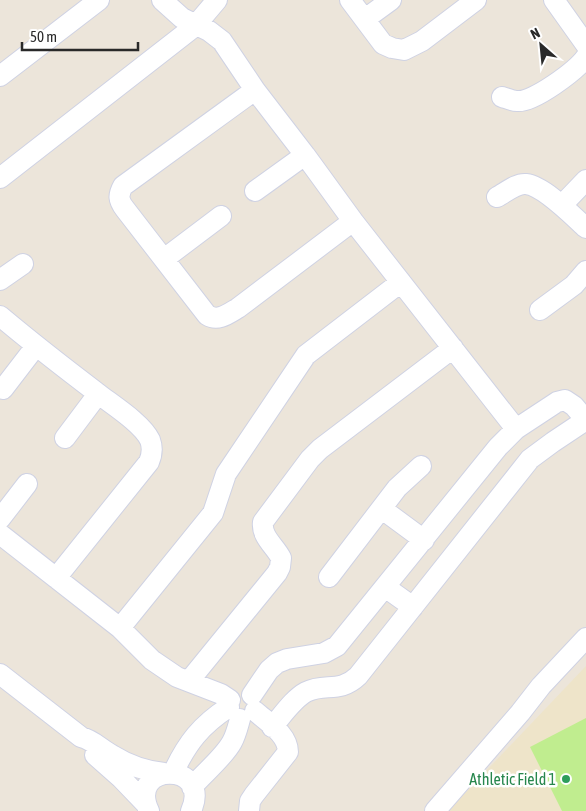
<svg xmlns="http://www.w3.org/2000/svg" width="586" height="811" viewBox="0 0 586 811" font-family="'Asap Condensed',sans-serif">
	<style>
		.education { fill: #eee4c9 }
		.pitch { fill: #c0ed8f }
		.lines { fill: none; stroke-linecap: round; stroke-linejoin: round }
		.minor-casing { stroke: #cfd2e3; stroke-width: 22 }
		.minor { stroke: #fff; stroke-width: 20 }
		.leisure-dot { fill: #2e9e5b; stroke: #fff; stroke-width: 2 }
		.labels { text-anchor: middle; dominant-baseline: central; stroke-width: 5; stroke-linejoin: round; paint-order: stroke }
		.leisure-label { font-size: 16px; fill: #27864d; stroke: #fff; text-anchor: end }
	</style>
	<rect width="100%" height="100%" fill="#ece5da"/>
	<path class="education" d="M 586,666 L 586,811 L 448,811 Z"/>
	<path class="pitch" d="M 586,718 L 586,811 L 562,811 L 530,747 Z"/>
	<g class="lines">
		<defs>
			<path id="minor" d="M 162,0 L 182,18 L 209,31 L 222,41 L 255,90 L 305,155 L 353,221 L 516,429
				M 350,0 L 383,44 L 392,48 L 404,50 L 422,41 L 476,0
				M 554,0 L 586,45
				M 365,19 L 391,0
				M 0,76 L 99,0
				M 255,90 L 123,186 C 118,195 118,200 125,209 L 207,315 C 218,322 228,314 238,308 L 353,221
				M 502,97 C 506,98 512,101 517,101 C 533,103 577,70 586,57
				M 0,178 L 195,26 L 217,0
				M 255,191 L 305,155
				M 497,197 C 505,193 516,183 526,184 C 544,186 573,216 586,228
				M 562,205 L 586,180
				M 164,259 L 221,216
				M 0,280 L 23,264
				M 540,310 L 574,285 L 586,271
				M 0,316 C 31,342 63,367 96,392 C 111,404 142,423 150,440 C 153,448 152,455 149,462 L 56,578
				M 3,389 L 36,346
				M 65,438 L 98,394
				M 382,509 L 424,540
				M 0,519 L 27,484
				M 0,534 L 120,628 L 152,660 L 177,677 L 221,694 L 230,700
				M 329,577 L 397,488 L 421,466
				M 385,587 L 413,607
				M 120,628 L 213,513 L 226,474 L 306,355 L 401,282
				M 0,674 L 81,737 C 93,740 101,749 112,755 C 128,765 145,771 164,773
				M 189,681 L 277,573 L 280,567 L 281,558 C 275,546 261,537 263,522 L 310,459 L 320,449 L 453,348
				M 252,695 L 269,670 L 277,663 L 287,659 L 324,653 L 337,646 L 498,447 L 516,429 L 557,402 L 565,400 L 574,406 L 586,420
				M 272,727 C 282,716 293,699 306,692 C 325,682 339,694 358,676 L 530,459 L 553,442 L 586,420
				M 95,755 L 121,778 L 146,804
				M 173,773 C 187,743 201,725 229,707
				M 192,787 C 204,773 224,757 232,742 C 236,735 238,726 240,719
				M 149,811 C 126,762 213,761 191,811
				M 249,811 L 250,801 L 254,795 L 288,752 C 288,734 267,722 255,711
				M 435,811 L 520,713 L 541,686 L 586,638"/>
		</defs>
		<use href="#minor" class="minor-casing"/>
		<use href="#minor" class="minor"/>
	</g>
	<circle class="leisure-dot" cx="566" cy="779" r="5"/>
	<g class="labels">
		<g class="leisure-label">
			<text x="556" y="779">Athletic Field 1</text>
		</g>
	</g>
	<g transform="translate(541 45) rotate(333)" stroke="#ffffff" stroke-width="4" paint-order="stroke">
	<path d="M0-4L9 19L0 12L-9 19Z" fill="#292929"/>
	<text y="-8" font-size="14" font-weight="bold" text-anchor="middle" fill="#292929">N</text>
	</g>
	<path d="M22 42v8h116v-8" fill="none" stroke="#292929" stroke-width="2.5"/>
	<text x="30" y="42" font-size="15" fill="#292929" stroke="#ffffff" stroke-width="4" paint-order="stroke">50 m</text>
</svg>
